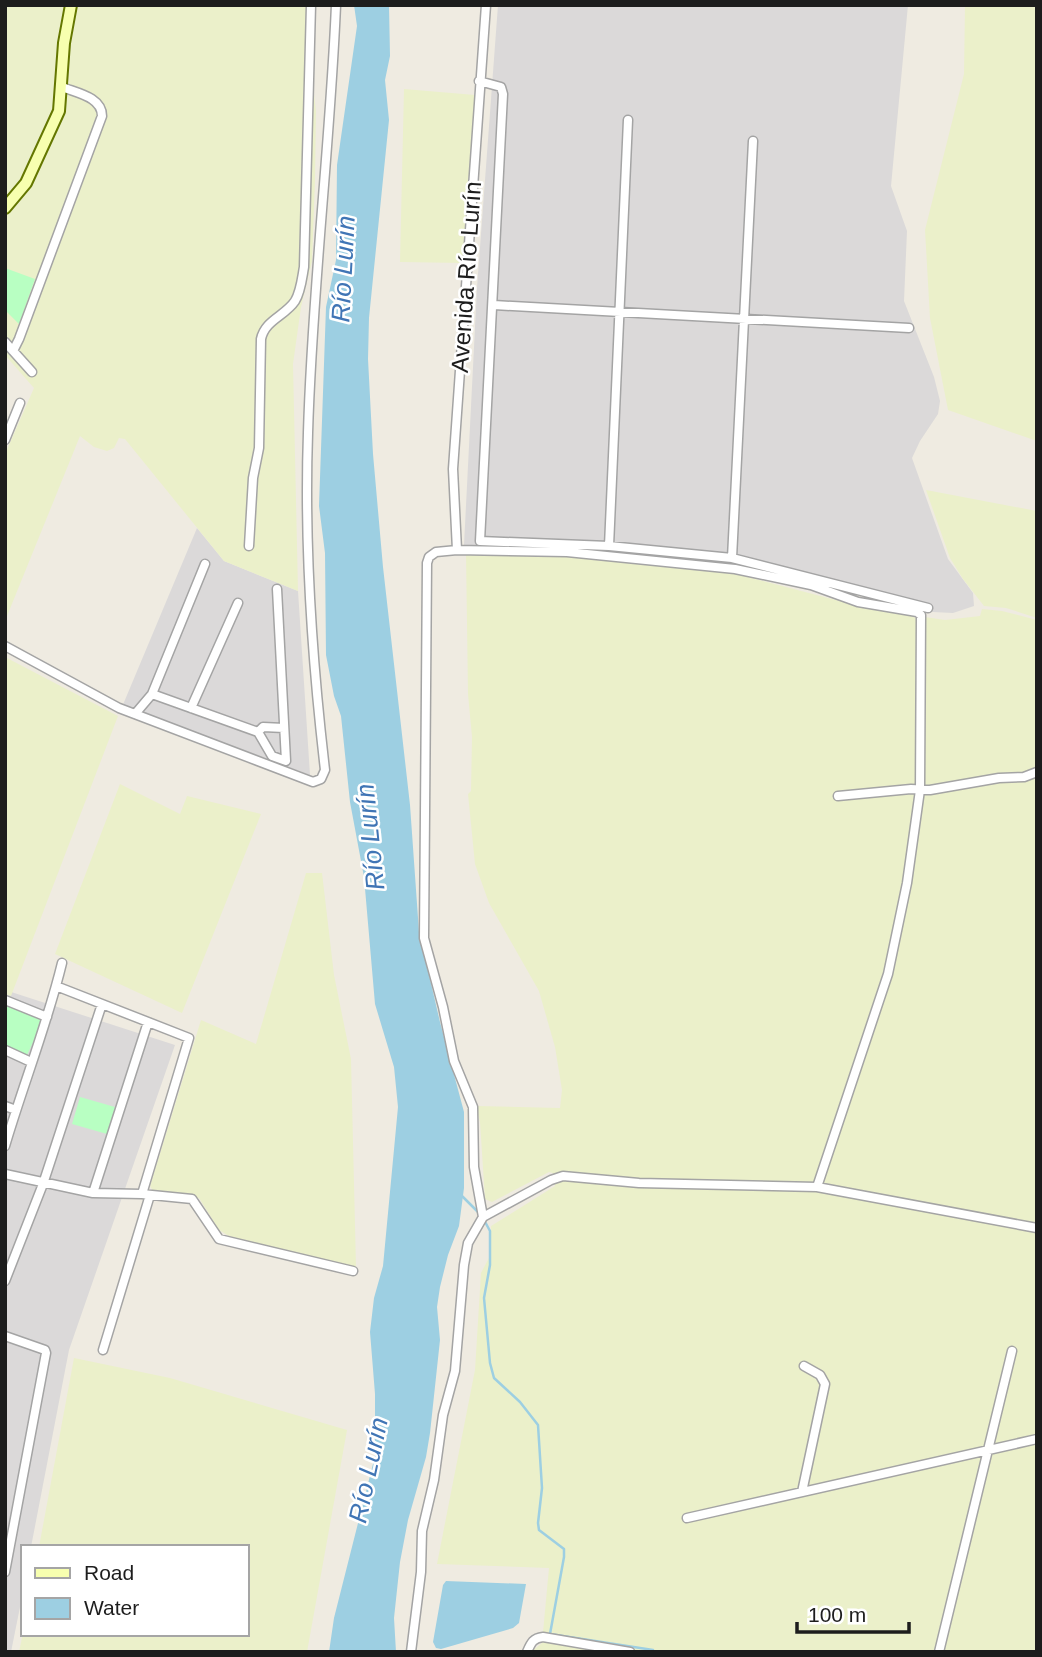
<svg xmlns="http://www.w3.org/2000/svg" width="1042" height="1657" viewBox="0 0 1042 1657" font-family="Helvetica,sans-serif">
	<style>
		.residential { fill: #dbd9d9 }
		.farmland { fill: #ebf0ca }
		.park { fill: #b8ffc2 }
		.water { fill: #9dcfe2 }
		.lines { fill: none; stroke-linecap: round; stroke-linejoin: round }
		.stream { stroke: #9dcfe2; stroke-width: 2.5 }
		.street-casing { stroke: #a4a4a4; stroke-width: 11 }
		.secondary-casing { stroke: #647700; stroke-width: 14 }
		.street { stroke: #fff; stroke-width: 8 }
		.secondary { stroke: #f7ffaf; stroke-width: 10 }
		.labels { text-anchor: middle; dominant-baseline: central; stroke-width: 5; stroke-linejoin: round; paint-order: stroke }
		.street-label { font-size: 24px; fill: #1d1d1d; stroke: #fff }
		.water-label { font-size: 26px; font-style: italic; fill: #4075b5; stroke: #fff }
	</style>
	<rect width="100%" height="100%" fill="#efebe1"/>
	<path class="residential" d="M 498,5 L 908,5 L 891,186 L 907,231 L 904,301 L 934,377 L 940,401 L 938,414 L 920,441 L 912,458 L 948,559 L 973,593 L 974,606 L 953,613 L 933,612 L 730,563 L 608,550 L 464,545 L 477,288 Z
		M 197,528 L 224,561 L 298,591 L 310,775 L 134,709 L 122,707 Z
		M 5,990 L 175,1045 L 69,1350 L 31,1547 L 23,1547 L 23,1592 L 11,1652 L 5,1652 Z"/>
	<path class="farmland" d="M 5,5 L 308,5 L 306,25 L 316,111 L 315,180 L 312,261 L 301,307 L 293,364 L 298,591 L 224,561 L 125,439 L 119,438 L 114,448 L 107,451 L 94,447 L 80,436 L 5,621 L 5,454 L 34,388 L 5,355 Z
		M 965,5 L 1037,5 L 1037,441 L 948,410 L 930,318 L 925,230 L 964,74 Z
		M 404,89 L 475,95 L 464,263 L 400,262 Z
		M 926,490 L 1037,511 L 1037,618 L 1006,608 L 984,606 L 963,579 L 950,558 Z
		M 466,553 L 577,557 L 658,563 L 732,573 L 851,604 L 912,615 L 916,619 L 924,621 L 925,617 L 945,620 L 980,616 L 982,609 L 1002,611 L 1037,620 L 1037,1652 L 531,1652 L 542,1643 L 549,1568 L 437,1564 L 475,1370 L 481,1273 L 491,1254 L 491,1226 L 555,1186 L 553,1173 L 549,1172 L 492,1202 L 485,1199 L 480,1122 L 476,1106 L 560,1108 L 562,1090 L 555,1047 L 539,991 L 489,903 L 475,864 L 468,794 L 471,791 L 472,737 L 468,694 Z
		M 5,657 L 118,716 L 11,996 L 5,994 Z
		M 120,784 L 180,814 L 187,796 L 261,814 L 182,1013 L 55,954 Z
		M 306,873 L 322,873 L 334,975 L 351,1059 L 356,1267 L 352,1269 L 229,1236 L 219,1230 L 199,1198 L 155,1194 L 150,1186 L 201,1020 L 256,1044 Z
		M 74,1358 L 170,1378 L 347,1430 L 307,1652 L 19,1652 L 23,1633 L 247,1634 L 247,1547 L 39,1547 Z"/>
	<path class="park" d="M 5,268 L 35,279 L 19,324 L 5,310 Z
		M 5,1005 L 44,1019 L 27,1055 L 5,1045 Z
		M 80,1097 L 115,1107 L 107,1134 L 72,1124 Z"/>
	<path class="water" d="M 354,5 L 389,5 L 390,56 L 385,80 L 389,120 L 369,318 L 368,359 L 373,454 L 383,567 L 410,805 L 419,932 L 440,1022 L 464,1112 L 464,1188 L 459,1226 L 448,1255 L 440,1287 L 437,1307 L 440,1340 L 430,1433 L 426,1457 L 408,1520 L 400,1562 L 394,1618 L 396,1652 L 329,1652 L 334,1618 L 375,1456 L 375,1394 L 370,1332 L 374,1298 L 383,1266 L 398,1107 L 394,1067 L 375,1004 L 364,877 L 350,802 L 341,716 L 334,696 L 326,655 L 325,553 L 319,506 L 326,307 L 336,260 L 337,165 L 357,26 Z
		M 446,1581 L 526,1584 L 519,1623 L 513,1628 L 441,1649 L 436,1648 L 433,1642 L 443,1585 Z"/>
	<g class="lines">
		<path class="stream" d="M 462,1196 L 479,1213
			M 483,1218 L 490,1231 L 490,1265 L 484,1298 L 490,1363 L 494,1378 L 520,1402 L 538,1425 L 542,1488 L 538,1523 L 539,1530 L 564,1549 L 564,1557 L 550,1634 L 653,1650"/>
		<defs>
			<path id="street" d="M 479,81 L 501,87 L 503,94 L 480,541 L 609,546 L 732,558 L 928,608
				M 494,305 L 909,328
				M 5,342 L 32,372
				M 13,351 L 19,339 L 102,116 C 102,97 77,93 62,87
				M 5,440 L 20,403
				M 249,546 L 253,478 L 259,448 L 261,339 C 265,320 285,316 295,301 C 301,291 302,278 304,267 L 311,5
				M 609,546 L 628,120
				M 457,550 L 453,469 L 486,5
				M 732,558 L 753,141
				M 205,564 L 152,694 L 258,732 L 272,756 L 286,761 L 277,589
				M 5,646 L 119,708 L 313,782 L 321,779 L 325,770 C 312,659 304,545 308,433 C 312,290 330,148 336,5
				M 191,708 L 238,603
				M 135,714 L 152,694
				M 258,732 L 263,727 L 284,728
				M 838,796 L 911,789 L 930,790 L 999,778 L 1024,777 L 1037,772
				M 56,986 L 189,1038 L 142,1194
				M 5,1000 L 47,1017
				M 5,1050 L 31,1062
				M 5,1106 L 16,1110
				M 5,1146 C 23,1085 47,1025 62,963
				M 5,1174 L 93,1193 L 142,1194 L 192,1199 L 219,1239 L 353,1271
				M 93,1193 L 148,1022
				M 483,1217 L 551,1180 L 563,1176 L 639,1183 L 817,1187 L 1037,1228
				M 5,1281 L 43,1184 L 102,1004
				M 5,1336 L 45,1350 L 46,1353 L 5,1572
				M 103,1350 L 150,1195
				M 802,1492 L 825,1384 L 820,1375 L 804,1366
				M 687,1518 L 1037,1439
				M 411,1652 L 421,1572 L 422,1531 L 434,1480 L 443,1415 L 455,1371 L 464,1265 L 468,1243 L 483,1217 L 474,1167 L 473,1107 L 454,1061 L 443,1007 L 424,938 L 427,563 L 429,557 L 436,552 L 457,550 L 567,552 L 735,569 L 811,585 L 858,602 L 917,612 L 921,615 L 920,790 L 907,883 L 888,974 L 817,1187
				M 527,1652 C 531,1643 533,1638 543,1637 L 630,1652
				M 939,1652 L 1012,1351"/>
			<path id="secondary" d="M 5,208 L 26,183 L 59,111 L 64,43 L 71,5"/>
		</defs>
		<use href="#street" class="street-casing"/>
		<use href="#secondary" class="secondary-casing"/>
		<use href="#street" class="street"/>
		<use href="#secondary" class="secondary"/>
	</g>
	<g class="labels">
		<g class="street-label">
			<text transform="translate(466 277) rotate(-86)">Avenida Río Lurín</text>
		</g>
		<g class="water-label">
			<text transform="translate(343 269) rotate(-87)">Río Lurín</text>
			<text transform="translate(370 837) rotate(-96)">Río Lurín</text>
			<text transform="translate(368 1470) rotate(-78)">Río Lurín</text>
		</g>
	</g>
	<rect width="1042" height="1657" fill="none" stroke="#1d1d1d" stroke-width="14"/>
	<rect x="21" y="1545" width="228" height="91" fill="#ffffff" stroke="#a5a5a5" stroke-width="2"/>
	<rect x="35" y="1568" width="35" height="10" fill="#f7ffaf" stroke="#a5a5a5" stroke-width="2"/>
	<text x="84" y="1580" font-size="21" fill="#1d1d1d">Road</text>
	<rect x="35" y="1598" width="35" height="21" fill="#9dcfe2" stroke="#a5a5a5" stroke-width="2"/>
	<text x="84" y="1615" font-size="21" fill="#1d1d1d">Water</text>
	<path d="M797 1622v10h112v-10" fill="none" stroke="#1d1d1d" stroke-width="3.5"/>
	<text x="808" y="1622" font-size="21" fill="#1d1d1d" stroke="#ffffff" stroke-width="5" paint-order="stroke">100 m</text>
</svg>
